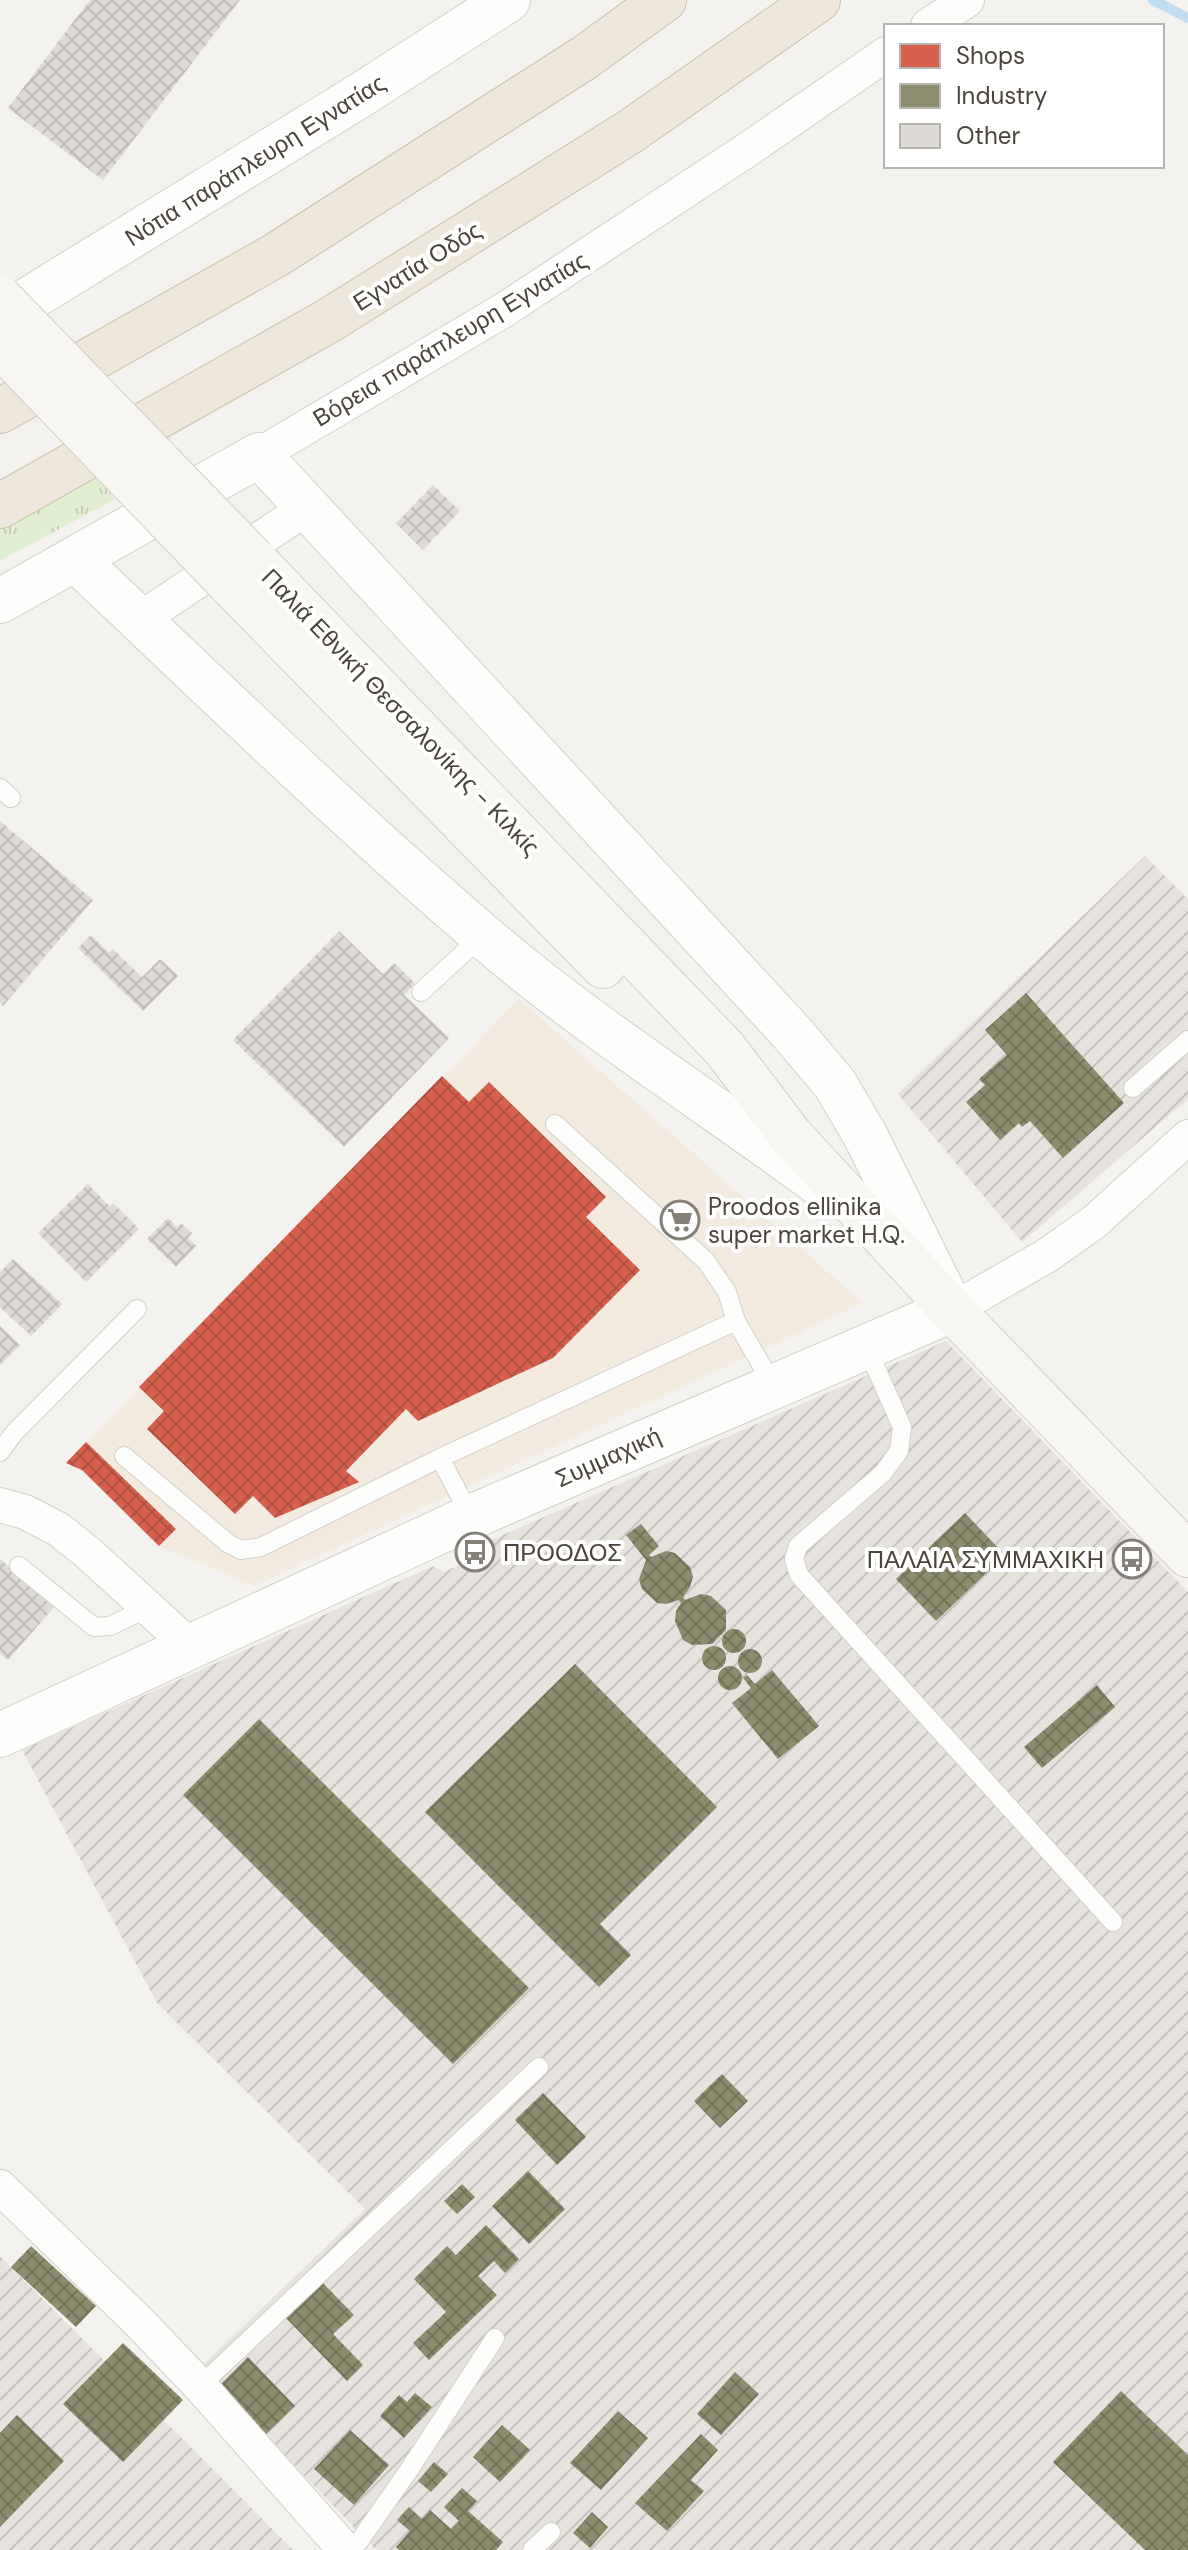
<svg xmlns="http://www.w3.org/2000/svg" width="1188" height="2550" viewBox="0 0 1188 2550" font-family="'DM Sans',sans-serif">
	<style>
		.commercial { fill: #f3ebdf }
		.industrial { fill: url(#industrial-furrows) }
		.grass { fill: url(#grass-tufts) }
		.shops { fill: url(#shops-cross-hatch) }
		.industry { fill: url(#industry-cross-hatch) }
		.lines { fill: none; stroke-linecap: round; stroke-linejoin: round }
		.stream { stroke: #c0ddf1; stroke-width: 10 }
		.building { fill: url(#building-cross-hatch) }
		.service-casing { stroke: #d2d0cb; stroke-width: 20 }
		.minor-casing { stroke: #d2d0cb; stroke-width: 36 }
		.tertiary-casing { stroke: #d2d0cb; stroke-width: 46 }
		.secondary-casing { stroke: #d3cfc5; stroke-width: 46 }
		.motorway-casing { stroke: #ccbfa9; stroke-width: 46 }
		.service { stroke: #fdfdfc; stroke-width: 18 }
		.minor { stroke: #fdfdfc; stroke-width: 34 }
		.tertiary { stroke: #fdfdfc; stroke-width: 44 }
		.secondary { stroke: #f7f6f1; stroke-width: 44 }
		.motorway { stroke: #ede8db; stroke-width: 44 }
		.secondary-bridge-casing { stroke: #d3cfc5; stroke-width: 46; stroke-linecap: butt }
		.secondary-bridge { stroke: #f7f6f1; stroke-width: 44 }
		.labels { text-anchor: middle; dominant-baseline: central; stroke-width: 8; stroke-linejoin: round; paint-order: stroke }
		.street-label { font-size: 24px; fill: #4b4439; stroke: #fff }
		.poi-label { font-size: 24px; fill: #4b4439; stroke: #fff; text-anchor: start }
	</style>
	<defs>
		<pattern id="industrial-furrows" width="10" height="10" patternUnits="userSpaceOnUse" patternTransform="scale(2)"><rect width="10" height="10" fill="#e6e2de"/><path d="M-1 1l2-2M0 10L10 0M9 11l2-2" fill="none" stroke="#c7c3bf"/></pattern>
		<pattern id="grass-tufts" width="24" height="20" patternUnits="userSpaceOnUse" patternTransform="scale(2)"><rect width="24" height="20" fill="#e1eecf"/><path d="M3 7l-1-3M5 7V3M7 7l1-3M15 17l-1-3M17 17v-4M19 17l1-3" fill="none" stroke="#c3cdb2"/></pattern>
		<pattern id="shops-cross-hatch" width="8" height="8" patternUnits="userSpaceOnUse" patternTransform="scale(2)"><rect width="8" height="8" fill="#d6604d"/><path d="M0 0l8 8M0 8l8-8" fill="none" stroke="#b05141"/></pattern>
		<pattern id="industry-cross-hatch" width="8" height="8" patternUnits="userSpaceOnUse" patternTransform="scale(2)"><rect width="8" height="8" fill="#8c8c6e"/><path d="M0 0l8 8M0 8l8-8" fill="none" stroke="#74745b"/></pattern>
		<pattern id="building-cross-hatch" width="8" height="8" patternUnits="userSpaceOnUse" patternTransform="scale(2)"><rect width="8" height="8" fill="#dedbd6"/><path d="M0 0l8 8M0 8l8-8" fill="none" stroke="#c0bdb8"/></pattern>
	</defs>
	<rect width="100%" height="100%" fill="#f4f2ee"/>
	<path class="commercial" d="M 519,999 L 863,1303 L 254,1586 L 159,1546 L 82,1471 L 66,1463 Z"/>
	<path class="industrial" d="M 1145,856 L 1188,899 L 1188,1099 L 1022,1242 L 898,1094 Z
		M 946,1341 L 1188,1592 L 1188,2550 L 376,2550 L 200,2368 L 365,2209 L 157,2003 L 22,1750 L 433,1566 L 443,1572 L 485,1555 L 489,1541 Z
		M 0,2256 L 293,2550 L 0,2550 Z"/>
	<path class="grass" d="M 92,473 L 115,499 L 0,561 L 0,521 Z"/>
	<path class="shops" d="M 442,1076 L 469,1102 L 489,1082 L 606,1197 L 586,1217 L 640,1270 L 553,1358 L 418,1421 L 406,1409 L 346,1471 L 359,1482 L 275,1518 L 253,1496 L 235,1514 L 147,1429 L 164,1411 L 139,1387 Z
		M 86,1442 L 176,1529 L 159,1546 L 82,1470 L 66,1463 Z"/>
	<path class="industry" d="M 1026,993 L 1124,1103 L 1063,1158 L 1030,1121 L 1022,1127 L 1019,1123 L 1000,1140 L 966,1102 L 985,1085 L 979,1079 L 1007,1055 L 985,1030 Z
		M 965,1513 L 1005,1555 L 936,1621 L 896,1579 Z
		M 641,1524 L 659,1546 L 649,1555 L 651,1557 L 666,1551 L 675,1553 L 690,1567 L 693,1577 L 690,1587 L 683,1597 L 685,1600 L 701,1594 L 711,1596 L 726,1610 L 726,1630 L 712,1644 L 692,1645 L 683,1640 L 675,1621 L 676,1611 L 681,1603 L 679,1600 L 666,1604 L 657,1603 L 642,1589 L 639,1579 L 646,1560 L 626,1535 Z
		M722 1641a12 12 0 1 1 24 0a12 12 0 1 1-24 0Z
		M702 1658a12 12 0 1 1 24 0a12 12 0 1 1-24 0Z
		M738 1661a12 12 0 1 1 24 0a12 12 0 1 1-24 0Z
		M 575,1664 L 717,1807 L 600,1924 L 631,1955 L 599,1987 L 425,1812 Z
		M718 1678a12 12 0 1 1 24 0a12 12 0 1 1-24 0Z
		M 772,1670 L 819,1726 L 778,1759 L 732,1703 L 751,1688 L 743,1678 L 747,1675 L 755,1684 Z
		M 1097,1685 L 1115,1707 L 1042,1768 L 1024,1747 Z
		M 259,1719 L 529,1988 L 453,2064 L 183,1795 Z
		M 722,2074 L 748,2101 L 720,2128 L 694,2101 Z
		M 543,2093 L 586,2137 L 557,2165 L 515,2120 Z
		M 528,2171 L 565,2209 L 529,2244 L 492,2206 Z
		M 462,2184 L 475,2197 L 457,2214 L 444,2201 Z
		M 486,2225 L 519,2259 L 505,2273 L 494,2261 L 478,2276 L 497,2295 L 429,2360 L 413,2343 L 446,2312 L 414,2279 L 447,2246 L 456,2255 Z
		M 31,2246 L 96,2306 L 76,2327 L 11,2267 Z
		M 320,2280 L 354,2315 L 333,2334 L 363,2365 L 347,2381 L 283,2315 Z
		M 123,2343 L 183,2400 L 123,2462 L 63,2404 Z
		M 248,2357 L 295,2406 L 261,2439 L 214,2391 Z
		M 735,2372 L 759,2394 L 721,2435 L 697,2414 Z
		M 1121,2391 L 1188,2455 L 1188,2550 L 1145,2550 L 1053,2462 Z
		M 415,2393 L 432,2407 L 404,2438 L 380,2416 L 399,2395 L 407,2402 Z
		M 618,2411 L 648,2438 L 601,2490 L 570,2463 Z
		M 17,2415 L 64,2461 L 0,2527 L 0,2433 Z
		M 502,2425 L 530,2450 L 500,2482 L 473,2457 Z
		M 350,2430 L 389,2465 L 354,2505 L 314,2469 Z
		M 701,2434 L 718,2450 L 691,2480 L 704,2491 L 667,2531 L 635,2503 Z
		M 434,2462 L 448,2474 L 431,2492 L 418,2481 Z
		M 462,2488 L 477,2501 L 468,2511 L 503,2542 L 496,2550 L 399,2550 L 396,2547 L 410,2531 L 397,2520 L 409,2507 L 422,2519 L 430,2510 L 451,2529 L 459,2521 L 444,2507 Z
		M 592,2512 L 608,2527 L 590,2548 L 573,2533 Z"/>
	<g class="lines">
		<path class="stream" d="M 1153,0 L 1188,18"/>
	</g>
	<path class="building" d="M 90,0 L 240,0 L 103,180 L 8,108 Z
		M 433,485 L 460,511 L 423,550 L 396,523 Z
		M 0,821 L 93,900 L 3,1006 L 0,1003 Z
		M 339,931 L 383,974 L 394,963 L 415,983 L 404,995 L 449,1038 L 344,1147 L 233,1040 Z
		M 91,935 L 109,953 L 113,949 L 142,977 L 160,959 L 178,976 L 143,1011 L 78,948 Z
		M 88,1184 L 110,1207 L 113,1203 L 139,1229 L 86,1282 L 38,1233 Z
		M 168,1218 L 177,1227 L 181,1223 L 192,1233 L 188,1238 L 196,1246 L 176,1267 L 147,1239 Z
		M 13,1259 L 62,1304 L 31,1336 L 0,1307 L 0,1272 Z
		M 0,1326 L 20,1345 L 0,1365 Z
		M 0,1559 L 55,1606 L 8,1660 L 0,1653 Z"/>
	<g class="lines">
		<defs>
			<path id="service" d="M 0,788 L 11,798
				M 421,992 L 483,935
				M 1133,1088 L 1188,1040
				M 555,1124 L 706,1261 L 727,1292 L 736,1321 L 773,1385
				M 867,1348 L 902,1427 L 899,1451 L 883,1473 L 798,1546 L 794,1559 L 799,1575 L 1113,1922
				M 0,1452 L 14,1433 L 137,1309
				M 124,1456 L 229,1544 L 241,1550 L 261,1547 L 440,1458 L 736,1321
				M 440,1458 L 471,1517
				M 19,1566 L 94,1627 L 110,1626 L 148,1608
				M 200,2386 L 539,2067
				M 353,2550 L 409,2470 L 495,2338
				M 532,2550 L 551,2532"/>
			<path id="minor" d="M 928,26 L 967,0
				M 259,455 L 504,310 L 747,150 L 886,54
				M 139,620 L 308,507
				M 952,1310 L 1046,1256 L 1093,1223 L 1188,1137
				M 0,1505 L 25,1512 L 58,1529 L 87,1552 L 192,1648
				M 0,2187 L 140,2323 L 200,2386 L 345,2550"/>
			<path id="tertiary" d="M 0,317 L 359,96 L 508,0
				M 76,560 C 210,686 342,815 482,935 C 589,1027 710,1103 824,1187
				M 0,601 L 259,455 L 792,1033 L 835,1084 L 865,1135 L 952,1310 L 471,1517 L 0,1735"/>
			<path id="secondary" d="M 254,560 L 725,1049 L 791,1136 L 952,1310 L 1188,1555
				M 230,584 L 603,966"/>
			<path id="motorway" d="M 0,411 L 276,255 L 584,58 L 664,0
				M 0,506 L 328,321 L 631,131 L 818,0"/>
		</defs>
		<use href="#service" class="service-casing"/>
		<use href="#minor" class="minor-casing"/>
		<use href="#tertiary" class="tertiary-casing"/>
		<use href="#secondary" class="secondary-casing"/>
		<use href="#motorway" class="motorway-casing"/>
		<use href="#service" class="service"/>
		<use href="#minor" class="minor"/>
		<use href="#tertiary" class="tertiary"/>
		<use href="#secondary" class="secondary"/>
		<use href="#motorway" class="motorway"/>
		<defs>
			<path id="secondary-bridge" d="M 0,298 L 254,560
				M 0,345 L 230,584"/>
		</defs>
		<use href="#secondary-bridge" class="secondary-bridge-casing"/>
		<use href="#secondary-bridge" class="secondary-bridge"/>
	</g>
	<defs>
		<symbol id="supermarket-ring" viewBox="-11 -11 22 22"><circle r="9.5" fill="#fff" stroke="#868178" stroke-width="1.5"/><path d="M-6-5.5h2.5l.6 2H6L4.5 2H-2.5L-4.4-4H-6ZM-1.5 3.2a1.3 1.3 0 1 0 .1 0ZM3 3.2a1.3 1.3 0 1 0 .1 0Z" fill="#868178"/></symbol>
		<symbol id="bus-ring" viewBox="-11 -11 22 22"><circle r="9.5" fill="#fff" stroke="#868178" stroke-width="1.5"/><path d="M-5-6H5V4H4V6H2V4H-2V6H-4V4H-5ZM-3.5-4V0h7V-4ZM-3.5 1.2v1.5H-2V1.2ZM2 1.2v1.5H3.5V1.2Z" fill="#868178"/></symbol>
	</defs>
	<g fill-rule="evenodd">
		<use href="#supermarket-ring" x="658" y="1198" width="44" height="44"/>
		<use href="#bus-ring" x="453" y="1530" width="44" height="44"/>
		<use href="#bus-ring" x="1110" y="1537" width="44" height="44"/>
	</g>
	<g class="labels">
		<g class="street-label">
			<text transform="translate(255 160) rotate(-32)">Νότια παράπλευρη Εγνατίας</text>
			<text transform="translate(417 266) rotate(-32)">Εγνατία Οδός</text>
			<text transform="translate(450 339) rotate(-31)">Βόρεια παράπλευρη Εγνατίας</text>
			<text transform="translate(401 712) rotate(46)">Παλιά Εθνική Θεσσαλονίκης - Κιλκίς</text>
			<text transform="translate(608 1457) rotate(-24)">Συμμαχική</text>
		</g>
		<g class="poi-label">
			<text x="708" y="1206">Proodos ellinika<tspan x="708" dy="28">super market H.Q.</tspan></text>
			<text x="503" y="1552">ΠΡΟΟΔΟΣ</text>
			<text x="1104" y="1559" text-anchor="end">ΠΑΛΑΙΑ ΣΥΜΜΑΧΙΚΗ</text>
		</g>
	</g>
	<rect x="884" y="24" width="280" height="144" fill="#ffffff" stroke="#b7b4b0" stroke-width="2"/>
	<rect x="900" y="44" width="40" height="24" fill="#d6604d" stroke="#b7b4b0" stroke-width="2"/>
	<text x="956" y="64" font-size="24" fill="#4b4439">Shops</text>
	<rect x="900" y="84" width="40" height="24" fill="#8c8c6e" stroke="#b7b4b0" stroke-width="2"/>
	<text x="956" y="104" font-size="24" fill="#4b4439">Industry</text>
	<rect x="900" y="124" width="40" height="24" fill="#dedbd6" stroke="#b7b4b0" stroke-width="2"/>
	<text x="956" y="144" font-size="24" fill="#4b4439">Other</text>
</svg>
